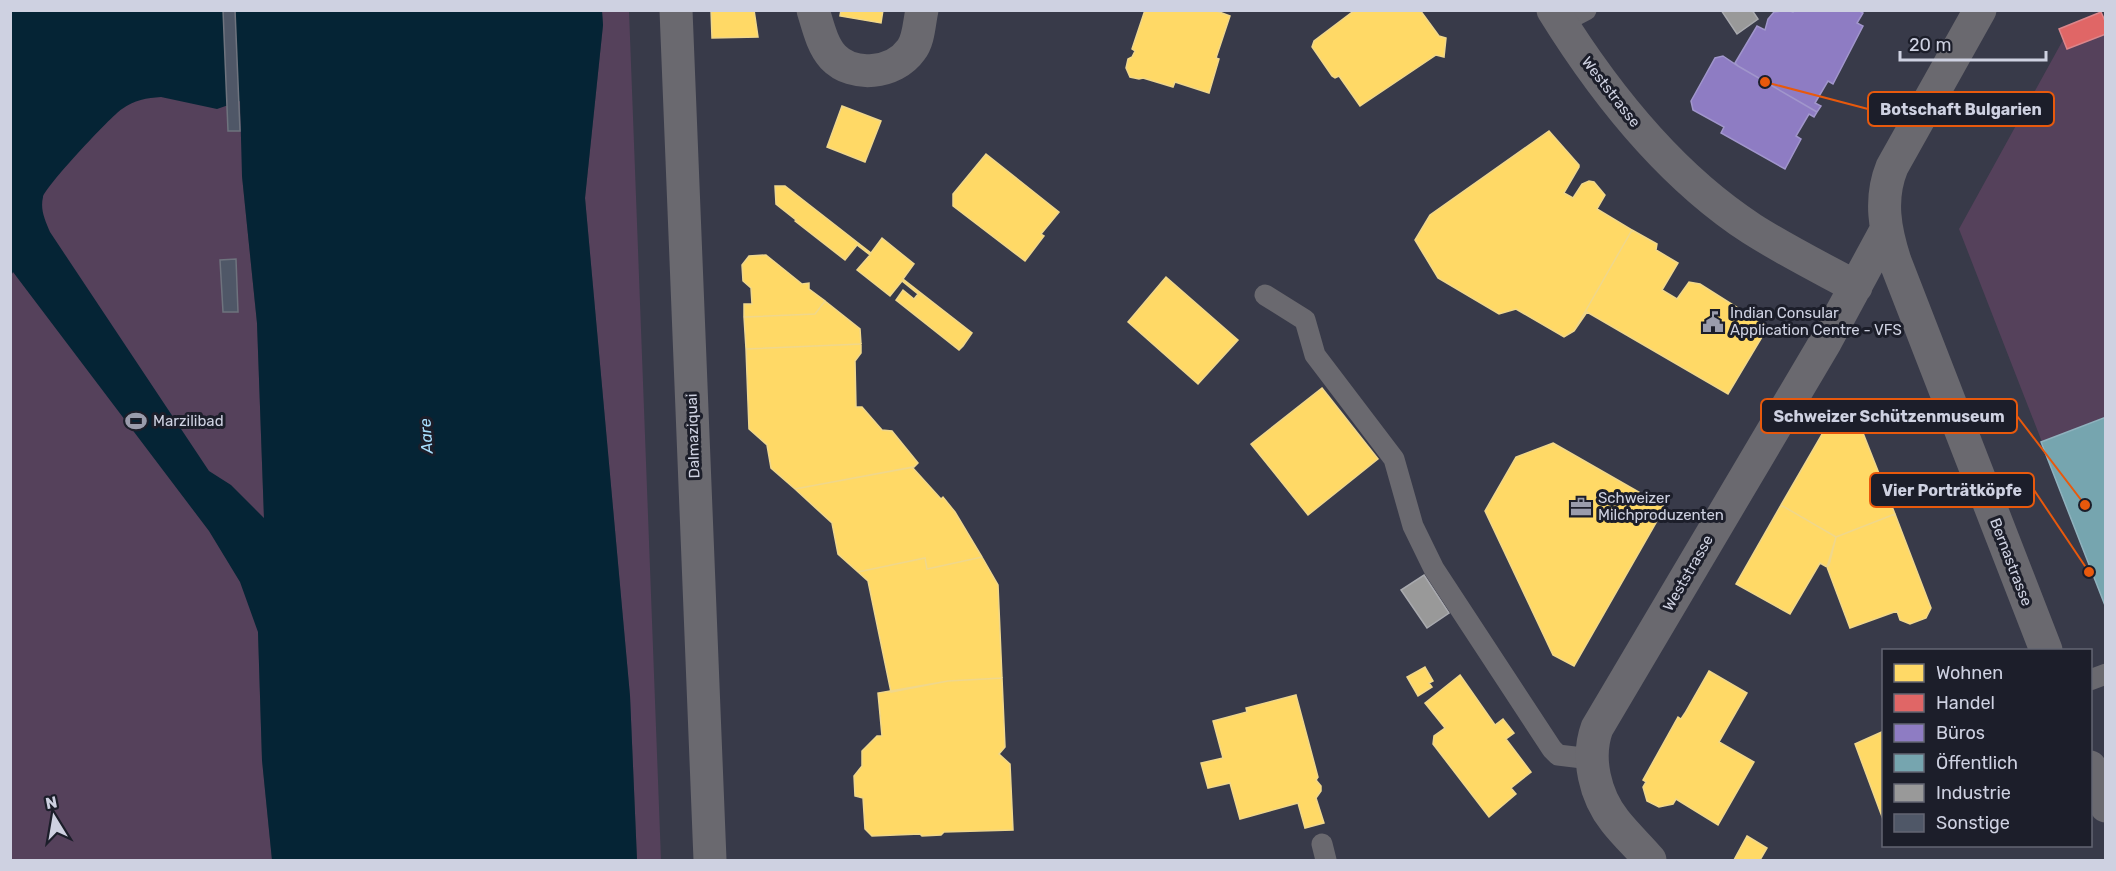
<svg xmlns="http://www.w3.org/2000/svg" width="2116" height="871" viewBox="0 0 2116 871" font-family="Rubik,sans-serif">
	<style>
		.green { fill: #55415b }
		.water { fill: #052435; fill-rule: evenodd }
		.homes { fill: #ffd966; stroke: #f0d78b; stroke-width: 1.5 }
		.shops { fill: #e06666; stroke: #db868b; stroke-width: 1.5 }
		.offices { fill: #8e7cc3; stroke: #a196cc; stroke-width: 1.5 }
		.public { fill: #76a5af; stroke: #90b2be; stroke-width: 1.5 }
		.industry { fill: #999; stroke: #a9aaaf; stroke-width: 1.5 }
		.building { fill: #4f5767; stroke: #6e737e; stroke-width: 1.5 }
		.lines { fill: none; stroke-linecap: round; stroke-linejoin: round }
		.service { stroke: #6a696f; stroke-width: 21 }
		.minor { stroke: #6a696f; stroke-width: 33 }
		.labels { text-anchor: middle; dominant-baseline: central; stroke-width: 6; stroke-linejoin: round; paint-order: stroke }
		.street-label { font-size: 15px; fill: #ced1e1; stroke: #1c1e2a }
		.poi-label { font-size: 15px; fill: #ced1e1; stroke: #1c1e2a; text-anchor: start }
		.water-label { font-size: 16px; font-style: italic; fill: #a9dffe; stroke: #1c1e2a }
		.leader { fill: none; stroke: #e8590c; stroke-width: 2 }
		.callout-dot { fill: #e8590c; stroke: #1c1e2a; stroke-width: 2 }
		.callout { fill: #1c1e2a; stroke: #e8590c; stroke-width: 2 }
		.callout-label { font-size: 16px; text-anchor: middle; font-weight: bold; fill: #ced1e1 }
	</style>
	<rect width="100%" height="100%" fill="#383a49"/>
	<path class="green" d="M 602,10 L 629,11 L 661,860 L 637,860 L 630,696 L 585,198 L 603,25 Z
		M 10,11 L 235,11 L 242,144 L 242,176 L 257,323 L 264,519 L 258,632 L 262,760 L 272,860 L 11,860 Z
		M 2105,24 L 2105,417 L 2042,442 L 1959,229 L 2063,40 Z"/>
	<path class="water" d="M 11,11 L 602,11 L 603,25 L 585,198 L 630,696 L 637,860 L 272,860 L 262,760 L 258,632 L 240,582 L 209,531 L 13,272 L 11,276 ZM 161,97 L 217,109 L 240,101 L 242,176 L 257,323 L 264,518 L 231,485 L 209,471 L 50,232 C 45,220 40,210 43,197 C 44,188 111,116 122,109 C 134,100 147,98 161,97 Z"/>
	<path class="homes" d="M 711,10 L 754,10 L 758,37 L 712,38 Z
		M 841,10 L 883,10 L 881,23 L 840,16 Z
		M 1145,10 L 1214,10 L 1230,16 L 1216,58 L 1219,59 L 1209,93 L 1175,82 L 1173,87 L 1143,78 L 1139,79 L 1130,77 L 1126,68 L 1128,59 L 1132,57 L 1135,51 L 1132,49 Z
		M 1355,10 L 1420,10 L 1439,36 L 1446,38 L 1444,57 L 1436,55 L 1360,106 L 1339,76 L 1335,78 L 1332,76 L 1312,47 L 1314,41 Z
		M 842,106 L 881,121 L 865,162 L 827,147 Z
		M 1549,131 L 1579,165 L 1579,167 L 1564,193 L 1573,198 L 1582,184 L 1589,181 L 1594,182 L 1605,195 L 1597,209 L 1632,230 L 1574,331 L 1564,337 L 1516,309 L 1499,314 L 1438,278 L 1415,240 L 1430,215 Z
		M 986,154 L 1059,212 L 1041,234 L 1044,236 L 1025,261 L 953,206 L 953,194 Z
		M 775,186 L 785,186 L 871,253 L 882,238 L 914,264 L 903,279 L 972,333 L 963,346 L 959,350 L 896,300 L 903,290 L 914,299 L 918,294 L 902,281 L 890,296 L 857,270 L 870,255 L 857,245 L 845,260 L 795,221 L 796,220 L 776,204 Z
		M 1632,230 L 1657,244 L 1656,250 L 1678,263 L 1662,290 L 1677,299 L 1689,282 L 1700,284 L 1768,327 L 1728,394 L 1587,312 L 1574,331 Z
		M 766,255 L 802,284 L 809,283 L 809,289 L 825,301 L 815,314 L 744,317 L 744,304 L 752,304 L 751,288 L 743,281 L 742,265 L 749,256 Z
		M 1166,277 L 1238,340 L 1198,384 L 1128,322 Z
		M 825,301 L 860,329 L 861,344 L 746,349 L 744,317 L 815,314 Z
		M 861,344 L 861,353 L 855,361 L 856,407 L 862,407 L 882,430 L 892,431 L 918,463 L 914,467 L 795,489 L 771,468 L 767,445 L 749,429 L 746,349 Z
		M 1322,388 L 1378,459 L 1308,515 L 1251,444 Z
		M 1837,423 L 1852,424 L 1863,433 L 1895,514 L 1836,537 L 1781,505 L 1825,429 Z
		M 1553,443 L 1665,507 L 1574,666 L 1553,655 L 1485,511 L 1516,457 Z
		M 912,467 L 941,499 L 943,497 L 955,512 L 982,557 L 927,569 L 925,558 L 858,572 L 838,554 L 832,523 L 795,489 Z
		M 1781,505 L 1836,537 L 1829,565 L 1827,567 L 1820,563 L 1790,614 L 1736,584 Z
		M 1895,514 L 1931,608 L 1926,618 L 1910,624 L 1900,620 L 1897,611 L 1850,628 L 1827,567 L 1836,537 Z
		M 982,557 L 998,585 L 1002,678 L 948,681 L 891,692 L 868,581 L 858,572 L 925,558 L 927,569 Z
		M 1425,667 L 1433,681 L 1429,683 L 1432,687 L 1418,696 L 1407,677 Z
		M 1709,671 L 1747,693 L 1719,742 L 1754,762 L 1718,825 L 1676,799 L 1673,804 L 1659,807 L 1647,801 L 1643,787 L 1646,782 L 1643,780 L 1678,717 L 1681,719 L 1685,713 Z
		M 1460,675 L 1495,725 L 1503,719 L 1514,733 L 1506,739 L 1531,772 L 1511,788 L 1516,794 L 1489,817 L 1433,744 L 1434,736 L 1445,728 L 1425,703 Z
		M 1002,678 L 1005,747 L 999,754 L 1010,764 L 1013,830 L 944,832 L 941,835 L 922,836 L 920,834 L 872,836 L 865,829 L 863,798 L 855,796 L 854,776 L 862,766 L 862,751 L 877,736 L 882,736 L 878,693 L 948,681 Z
		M 1296,695 L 1318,777 L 1316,780 L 1321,786 L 1321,791 L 1316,798 L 1324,823 L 1305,828 L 1298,803 L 1240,819 L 1230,783 L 1208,788 L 1201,763 L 1223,758 L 1213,721 L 1247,712 L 1246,708 Z
		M 1884,731 L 1884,822 L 1855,744 Z
		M 1747,836 L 1767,848 L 1760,860 L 1734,860 Z"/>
	<path class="shops" d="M 2101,12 L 2106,23 L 2106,34 L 2067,49 L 2059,29 Z"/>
	<path class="offices" d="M 1788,10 L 1793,12 L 1794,10 L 1858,10 L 1863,13 L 1857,23 L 1863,26 L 1833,84 L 1828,81 L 1815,103 L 1821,106 L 1817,112 L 1738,66 L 1735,63 L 1757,26 L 1765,30 L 1768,19 L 1774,12 Z
		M 1723,56 L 1738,66 L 1817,112 L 1814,117 L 1809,114 L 1796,136 L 1801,139 L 1785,169 L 1721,133 L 1724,127 L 1693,110 L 1691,101 L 1715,58 Z"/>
	<path class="public" d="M 2106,417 L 2106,608 L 2041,442 Z"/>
	<path class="industry" d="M 1721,10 L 1752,10 L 1758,19 L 1737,34 Z
		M 1424,575 L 1449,613 L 1427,628 L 1401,590 Z"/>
	<path class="building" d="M 223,10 L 235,10 L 240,131 L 228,131 Z
		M 236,259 L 238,312 L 223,312 L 220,260 Z"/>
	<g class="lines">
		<path class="service" d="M 1561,23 L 1586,10
			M 1265,295 L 1305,320 L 1315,355 L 1394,459 L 1413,526 L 1434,569 L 1552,749 L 1558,755 L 1591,759
			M 2090,680 L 2106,674
			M 1322,844 L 1326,860"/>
		<path class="minor" d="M 676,10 L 710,860
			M 813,10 C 818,26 822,45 833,57 C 853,78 894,74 911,50 C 919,40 919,23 922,10
			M 1553,10 C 1605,94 1669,175 1752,229 C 1785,250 1821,268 1856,287
			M 1980,10 L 1892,167 C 1879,199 1885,230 1895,261 L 2046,650
			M 2090,767 L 2106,806
			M 1650,860 C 1639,847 1626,835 1615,821 C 1595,796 1586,758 1597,728 L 1826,341 L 1886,230"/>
	</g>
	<defs>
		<symbol id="civic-bare" viewBox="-9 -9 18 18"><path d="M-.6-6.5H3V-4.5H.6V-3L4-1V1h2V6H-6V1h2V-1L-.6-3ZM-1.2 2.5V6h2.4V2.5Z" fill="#9a9cac" stroke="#1c1e2a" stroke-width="2.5" paint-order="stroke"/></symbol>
		<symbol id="stadium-bare" viewBox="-9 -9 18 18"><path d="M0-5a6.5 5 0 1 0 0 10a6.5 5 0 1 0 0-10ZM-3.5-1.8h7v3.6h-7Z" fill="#9a9cac" stroke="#1c1e2a" stroke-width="2.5" paint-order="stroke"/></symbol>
		<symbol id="office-bare" viewBox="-9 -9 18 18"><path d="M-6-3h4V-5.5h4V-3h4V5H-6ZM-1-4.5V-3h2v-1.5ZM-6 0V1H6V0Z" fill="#9a9cac" stroke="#1c1e2a" stroke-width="2.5" paint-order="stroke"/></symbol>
	</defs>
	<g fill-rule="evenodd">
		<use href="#civic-bare" x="1698" y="307" width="30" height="30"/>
		<use href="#stadium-bare" x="121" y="406" width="30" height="30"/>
		<use href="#office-bare" x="1566" y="492" width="30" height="30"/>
	</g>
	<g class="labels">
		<g class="street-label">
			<text transform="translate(1611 92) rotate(52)">Weststrasse</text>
			<text transform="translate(693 436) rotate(-92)">Dalmaziquai</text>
			<text transform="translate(2011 562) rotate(69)">Bernastrasse</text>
			<text transform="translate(1688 573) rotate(-60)">Weststrasse</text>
		</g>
		<g class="poi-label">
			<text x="1730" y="313">Indian Consular<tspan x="1730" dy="17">Application Centre - VFS</tspan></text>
			<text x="153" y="421">Marzilibad</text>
			<text x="1598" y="498">Schweizer<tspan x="1598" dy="17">Milchproduzenten</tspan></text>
		</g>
		<g class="water-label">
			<text transform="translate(426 436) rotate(-94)">Aare</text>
		</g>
	</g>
	<path class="leader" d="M1765 82L1868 109M2085 505L2017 416M2089 572L2034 490"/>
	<g class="callout-dot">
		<circle cx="1765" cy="82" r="6"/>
		<circle cx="2085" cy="505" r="6"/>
		<circle cx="2089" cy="572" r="6"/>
	</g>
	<g class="callout">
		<rect x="1868" y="92" width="186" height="34" rx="6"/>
		<rect x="1761" y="399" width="256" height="34" rx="6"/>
		<rect x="1870" y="473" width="164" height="34" rx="6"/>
	</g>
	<g class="callout-label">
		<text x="1961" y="115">Botschaft Bulgarien</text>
		<text x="1889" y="422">Schweizer Schützenmuseum</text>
		<text x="1952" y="496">Vier Porträtköpfe</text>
	</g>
	<rect width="2116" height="871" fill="none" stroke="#ced1e1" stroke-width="24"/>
	<rect x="1882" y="649" width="210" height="198" fill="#1c1e2a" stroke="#636673" stroke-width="1.5"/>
	<rect x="1894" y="664" width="30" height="18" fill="#ffd966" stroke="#636673" stroke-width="1.5"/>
	<text x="1936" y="679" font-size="18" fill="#ced1e1">Wohnen</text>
	<rect x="1894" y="694" width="30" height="18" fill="#e06666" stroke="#636673" stroke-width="1.5"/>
	<text x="1936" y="709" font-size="18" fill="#ced1e1">Handel</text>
	<rect x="1894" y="724" width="30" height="18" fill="#8e7cc3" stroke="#636673" stroke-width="1.5"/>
	<text x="1936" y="739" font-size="18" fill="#ced1e1">Büros</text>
	<rect x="1894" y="754" width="30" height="18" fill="#76a5af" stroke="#636673" stroke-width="1.5"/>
	<text x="1936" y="769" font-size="18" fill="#ced1e1">Öffentlich</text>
	<rect x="1894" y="784" width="30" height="18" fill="#999999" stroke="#636673" stroke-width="1.5"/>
	<text x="1936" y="799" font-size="18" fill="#ced1e1">Industrie</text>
	<rect x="1894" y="814" width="30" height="18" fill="#4f5767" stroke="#636673" stroke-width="1.5"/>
	<text x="1936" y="829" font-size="18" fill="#ced1e1">Sonstige</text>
	<g transform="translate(54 817) rotate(349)" stroke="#1c1e2a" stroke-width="4.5" paint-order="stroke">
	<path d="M0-4.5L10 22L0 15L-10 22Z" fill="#ced1e1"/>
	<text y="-9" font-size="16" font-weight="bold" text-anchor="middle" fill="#ced1e1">N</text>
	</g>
	<path d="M1900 51v9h146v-9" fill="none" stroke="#ced1e1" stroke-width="3"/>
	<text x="1909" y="51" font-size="18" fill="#ced1e1" stroke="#1c1e2a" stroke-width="4.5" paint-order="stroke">20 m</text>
</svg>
